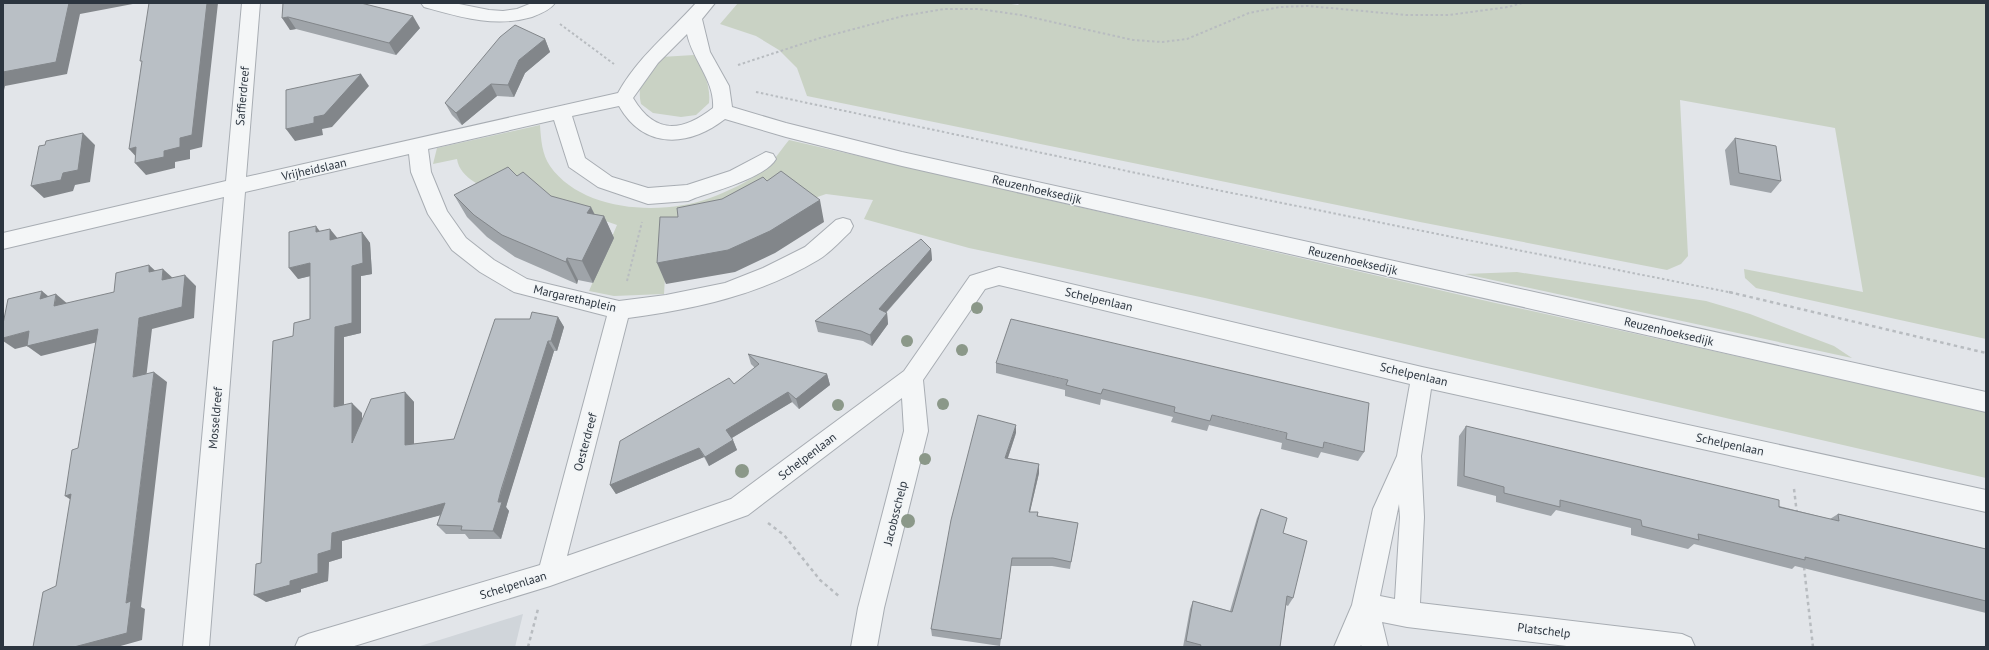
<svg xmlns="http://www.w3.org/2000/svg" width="1989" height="650" viewBox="0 0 1989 650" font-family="'PT Sans',sans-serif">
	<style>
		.built { fill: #d0d5da }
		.green { fill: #c9d2c4 }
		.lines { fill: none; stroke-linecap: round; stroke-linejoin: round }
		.minor-casing { stroke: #a8adb3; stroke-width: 2 }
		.path-far1 { stroke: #b8bcc0; stroke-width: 2; stroke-dasharray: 2.5 2.5; stroke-linecap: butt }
		.path { stroke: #b8bcc0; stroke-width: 2.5; stroke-dasharray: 3.5 3.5; stroke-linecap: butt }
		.minor { fill: #f4f6f7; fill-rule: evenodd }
		.tree { fill: #8b9889 }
		.wall { fill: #9fa4a9 }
		.shaded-wall { fill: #82868a }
		.building { fill: #b9bfc5; stroke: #82868a }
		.labels { text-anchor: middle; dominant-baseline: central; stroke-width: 3; stroke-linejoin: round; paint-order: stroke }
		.street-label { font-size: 12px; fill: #2c353f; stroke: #f1f4f6 }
	</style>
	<rect width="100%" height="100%" fill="#e2e5e9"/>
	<path class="built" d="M 523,614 L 515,647 L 417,647 Z"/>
	<path class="green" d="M 738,3 L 1005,3 L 1018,5 L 1020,3 L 1986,3 L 1986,339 L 1756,288 L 1745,278 L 1744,269 L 1863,292 L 1835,128 L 1680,100 L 1688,256 L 1681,264 L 1667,270 L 1420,222 L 807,96 L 797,68 L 779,50 L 756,36 L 720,24 Z
		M 694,55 C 703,70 711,85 709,103 L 696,115 L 681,117 L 653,113 L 641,104 C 636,81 647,74 661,57 Z
		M 540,125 C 541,140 542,154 550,166 C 582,212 662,216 710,198 C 731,190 757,178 772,162 C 778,155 783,147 789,140 L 1491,302 L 1986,411 L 1986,478 L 1205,298 L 969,248 L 864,219 L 873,200 L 826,194 L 803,202 L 668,231 L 664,294 L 614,296 L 589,291 L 617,225 C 600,219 582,213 564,208 C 536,200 462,194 457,159 L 433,164 L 437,148 Z
		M 1517,272 L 1706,301 L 1750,314 L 1834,346 L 1852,358 L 1465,274 Z"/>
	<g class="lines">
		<defs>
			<path id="minor" d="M 242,3 L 260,3 L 246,177 L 618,93 C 638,57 669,33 696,3 L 715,3 L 702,19 L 710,52 L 729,86 L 732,107 L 786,123 L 902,152 L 1986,392 L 1986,412 L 902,166 L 786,137 L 725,119 C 689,147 644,150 619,106 L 572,116 L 585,158 L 612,177 L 648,188 L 687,185 L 730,171 L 766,152 L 773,154 L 776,159 C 766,177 715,191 695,198 L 688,201 L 648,204 L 598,187 L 569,167 L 554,120 L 428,149 L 431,172 L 447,211 L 466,238 L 494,260 L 527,279 L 619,301 L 666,295 L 725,283 L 763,268 L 805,247 L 836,220 L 843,218 L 850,220 L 853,226 L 850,232 C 840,241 830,253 818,260 C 760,295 695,309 628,318 L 567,556 L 731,499 L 904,371 L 970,276 L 999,267 L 1422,367 L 1986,490 L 1986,512 L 1431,389 L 1421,456 L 1424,517 L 1420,603 L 1682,634 L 1691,638 L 1695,647 L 1575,647 L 1407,627 L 1382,622 L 1388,647 L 1362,647 L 1361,645 L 1360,647 L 1334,647 L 1352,605 L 1373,509 L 1397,456 L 1410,384 L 999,285 L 985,289 L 923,380 L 928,431 L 884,608 L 877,647 L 851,647 L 858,608 L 904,431 L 902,398 L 748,515 L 550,586 L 351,647 L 295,647 L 299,638 L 308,634 L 540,565 L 607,316 L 514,292 L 480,272 L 452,250 L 428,214 L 411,172 L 409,154 L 245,192 L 209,647 L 183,647 L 224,197 L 3,249 L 3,233 L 226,181 ZM 687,34 C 693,61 715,81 713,108 C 682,132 655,135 633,98 L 658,63 ZM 1399,504 L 1400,517 L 1395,599 L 1380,596 Z
				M 421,3 L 454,3 L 489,10 L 503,11 L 517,9 L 532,3 L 555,3 C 550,10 540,14 532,17 C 495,28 460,17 424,7 Z"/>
		</defs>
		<use href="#minor" class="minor-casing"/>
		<path class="path-far1" d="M 560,24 L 614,64
			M 738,65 L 820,38 L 903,16 L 944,9 L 979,9 L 1021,15 L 1133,40 L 1162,42 L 1187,39 L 1249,13 L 1280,7 L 1308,6 L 1406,15 L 1449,15 L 1508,7 L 1522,3
			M 756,92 L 1202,187 L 1733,293
			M 627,281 L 642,222"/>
		<path class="path" d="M 1729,292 L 1986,353
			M 1794,489 L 1797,514
			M 768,523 L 784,535 L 820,580 L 840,597
			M 1804,567 L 1813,647
			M 528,647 L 538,609"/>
		<use href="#minor" class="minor"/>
	</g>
	<g class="tree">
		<circle cx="977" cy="308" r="6"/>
		<circle cx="907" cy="341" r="6"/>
		<circle cx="962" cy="350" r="6"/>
		<circle cx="943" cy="404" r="6"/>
		<circle cx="838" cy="405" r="6"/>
		<circle cx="925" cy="459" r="6"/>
		<circle cx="742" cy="471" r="7"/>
		<circle cx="908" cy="521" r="7"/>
	</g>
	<path class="wall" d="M 283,3 L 420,28 L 396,55 L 296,29 L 290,30 Z
		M 545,39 L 550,52 L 525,73 L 514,97 L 497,96 L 462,125 L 452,115 L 445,103 Z
		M 1735,138 L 1781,181 L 1771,193 L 1730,185 L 1725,150 Z
		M 454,195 L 551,196 L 594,214 L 604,216 L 614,238 L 593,283 L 578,280 L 577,284 L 515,257 L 487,237 L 467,217 Z
		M 320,231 L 337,238 L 362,232 L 370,243 L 372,274 L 361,276 L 361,333 L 344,337 L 344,405 L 362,413 L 362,422 L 405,392 L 414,402 L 414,444 L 454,439 L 530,319 L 558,317 L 564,327 L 557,351 L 554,351 L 508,499 L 506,507 L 509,511 L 501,539 L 469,539 L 465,534 L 446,534 L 437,525 L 440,515 L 342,541 L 342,558 L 329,562 L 328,581 L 301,589 L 301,592 L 266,602 L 261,563 L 293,336 L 310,319 L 310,276 L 298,279 Z
		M 931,249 L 932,260 L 886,313 L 887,313 L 888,324 L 872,346 L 863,341 L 818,332 L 815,321 Z
		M 748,354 L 827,374 L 830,385 L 799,409 L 792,402 L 732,438 L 737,450 L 709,466 L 704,457 L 616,494 L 610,485 L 734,384 L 755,368 L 751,364 Z
		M 996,363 L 1364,452 L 1358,461 L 1321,452 L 1318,458 L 1281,449 L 1282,443 L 1209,425 L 1207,431 L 1171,422 L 1173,417 L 1101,399 L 1100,405 L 1065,396 L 1065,390 L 996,373 Z
		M 1466,426 L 1830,519 L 1838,514 L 1986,549 L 1986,613 L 1795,566 L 1792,569 L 1694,544 L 1688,549 L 1631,535 L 1631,528 L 1556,510 L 1551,516 L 1496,502 L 1496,496 L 1457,486 L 1459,436 Z
		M 1016,433 L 1008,458 L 1039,464 L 1039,473 L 1030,512 L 1038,512 L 1038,516 L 1078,523 L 1070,569 L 1052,566 L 1011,566 L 1000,646 L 932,636 L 931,629 Z
		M 1261,509 L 1283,533 L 1293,598 L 1288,606 L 1286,605 L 1280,647 L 1183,647 L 1190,609 L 1193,601 L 1230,611 L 1257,518 Z"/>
	<path class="shaded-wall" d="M 69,3 L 138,3 L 80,14 L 67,74 L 5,86 L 3,94 L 3,72 Z
		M 207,3 L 218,3 L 202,147 L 190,150 L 190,159 L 175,162 L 175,168 L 146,175 L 135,163 L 164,151 Z
		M 413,16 L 420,28 L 396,55 L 389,43 Z
		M 288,17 L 296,29 L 290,30 L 282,18 Z
		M 545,39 L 550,52 L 525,73 L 514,97 L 508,85 L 519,60 Z
		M 361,74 L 369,86 L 332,127 L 322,129 L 323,135 L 295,141 L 286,129 L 314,117 Z
		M 491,84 L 497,96 L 462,125 L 456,113 Z
		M 83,133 L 95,145 L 90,182 L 75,185 L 73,191 L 44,198 L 31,186 L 63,173 Z
		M 136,147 L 140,161 L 129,149 Z
		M 820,200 L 824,222 L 775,253 L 735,272 L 666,284 L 657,263 Z
		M 591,207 L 600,225 L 604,216 L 614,238 L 593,283 L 582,261 L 587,213 Z
		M 316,226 L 324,237 L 316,232 Z
		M 330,229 L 339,240 L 330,240 Z
		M 362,232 L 370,243 L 372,274 L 361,276 L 361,333 L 344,337 L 344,417 L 334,407 L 335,327 Z
		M 931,249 L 932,260 L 880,319 L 879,309 Z
		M 567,258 L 578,280 L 577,284 L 566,262 Z
		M 310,263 L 319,274 L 298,279 L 289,268 Z
		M 149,265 L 161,276 L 149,272 Z
		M 163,269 L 175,280 L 162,280 Z
		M 185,275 L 196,286 L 194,318 L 152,329 L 145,387 L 133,377 L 139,318 Z
		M 42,291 L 55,302 L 56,294 L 69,305 L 67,317 L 40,299 Z
		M 887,313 L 888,324 L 872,346 L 870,335 Z
		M 558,317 L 564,327 L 557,351 L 551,341 Z
		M 98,329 L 110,339 L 41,356 L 27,346 L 15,349 L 3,341 L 3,338 L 29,331 Z
		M 548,341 L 554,351 L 506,507 L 509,511 L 501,539 L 493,531 L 498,502 Z
		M 154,372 L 167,382 L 141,607 L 145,609 L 142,640 L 117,647 L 74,647 L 126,603 Z
		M 827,374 L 830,385 L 799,409 L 796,399 Z
		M 405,392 L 414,402 L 414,454 L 405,445 Z
		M 788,392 L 792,402 L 730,439 L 726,430 Z
		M 352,403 L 362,413 L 362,452 L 352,443 Z
		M 1016,425 L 1016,433 L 1005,466 L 1005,458 Z
		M 733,440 L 737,450 L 709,466 L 705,457 Z
		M 699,448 L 704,457 L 616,494 L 610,485 Z
		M 1039,464 L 1039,473 L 1028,520 L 1029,512 Z
		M 71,494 L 79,505 L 65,496 Z
		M 445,503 L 453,512 L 342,541 L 342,558 L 329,562 L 328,581 L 301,589 L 301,592 L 266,602 L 254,595 L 290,581 L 318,554 L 332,533 Z"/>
	<path class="building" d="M 3,3 L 69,3 L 56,62 L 3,72 Z
		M 149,3 L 207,3 L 192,135 L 180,138 L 180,147 L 164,151 L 164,157 L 135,163 L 136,147 L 129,149 L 142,61 L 140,61 Z
		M 283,3 L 361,3 L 413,16 L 389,43 L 288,17 L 282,18 Z
		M 515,25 L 545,39 L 519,60 L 508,85 L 491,84 L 456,113 L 445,103 L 500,37 Z
		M 361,74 L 324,115 L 314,117 L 314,123 L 286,129 L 286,90 Z
		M 83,133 L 78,170 L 63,173 L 61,180 L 31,186 L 39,146 L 45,145 L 46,141 Z
		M 1735,138 L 1776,146 L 1781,181 L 1739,173 Z
		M 508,167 L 517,176 L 523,172 L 551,196 L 591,207 L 587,213 L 604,216 L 582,261 L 567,258 L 566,262 L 502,235 L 474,215 L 454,195 Z
		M 781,171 L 820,200 L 770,231 L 728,250 L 657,263 L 660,217 L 678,217 L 677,208 L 722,199 L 763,177 L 767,181 Z
		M 316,226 L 316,232 L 330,229 L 330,240 L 362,232 L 363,263 L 352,266 L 352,323 L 335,327 L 334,407 L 352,403 L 352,443 L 371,399 L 405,392 L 405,445 L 454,439 L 495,319 L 530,319 L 532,312 L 558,317 L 551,341 L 548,341 L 501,490 L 498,502 L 502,502 L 493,531 L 461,530 L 462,526 L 437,525 L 445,503 L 332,533 L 331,550 L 318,554 L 318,573 L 290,581 L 290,585 L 254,595 L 256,564 L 261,563 L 273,341 L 293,336 L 294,323 L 310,319 L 310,263 L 289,268 L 289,232 Z
		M 921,239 L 931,249 L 879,309 L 887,313 L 870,335 L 861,331 L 815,321 Z
		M 149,265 L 149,272 L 163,269 L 162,280 L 185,275 L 182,307 L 139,318 L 133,377 L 154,372 L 126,603 L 131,601 L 127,633 L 74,647 L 33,647 L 43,592 L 56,586 L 71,494 L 65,496 L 72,450 L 78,448 L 98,329 L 27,346 L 29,331 L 3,338 L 3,324 L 8,299 L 42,291 L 40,299 L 56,294 L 54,306 L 114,292 L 116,273 Z
		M 1011,319 L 1369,403 L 1364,452 L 1324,442 L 1323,448 L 1286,439 L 1287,433 L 1212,415 L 1210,421 L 1174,412 L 1175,407 L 1103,389 L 1101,394 L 1066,385 L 1068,380 L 996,363 Z
		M 748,354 L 827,374 L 796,399 L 788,392 L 726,430 L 733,440 L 705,457 L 699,448 L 610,485 L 620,441 L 729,378 L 734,384 L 759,364 Z
		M 978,415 L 1016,425 L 1005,458 L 1039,464 L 1029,512 L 1038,512 L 1037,516 L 1078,523 L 1071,562 L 1053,558 L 1012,558 L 1001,639 L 931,629 L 951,520 Z
		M 1466,426 L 1779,500 L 1779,507 L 1839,521 L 1838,514 L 1986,549 L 1986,601 L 1805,557 L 1805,560 L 1698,534 L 1699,540 L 1642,526 L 1641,520 L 1560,500 L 1560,507 L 1504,493 L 1504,487 L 1464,476 Z
		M 1261,509 L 1287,518 L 1283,533 L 1307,541 L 1293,598 L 1287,596 L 1280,647 L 1200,647 L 1201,645 L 1186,641 L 1193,601 L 1232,612 Z"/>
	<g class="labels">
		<g class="street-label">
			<text transform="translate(242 96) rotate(-85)">Saffierdreef</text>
			<text transform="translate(314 169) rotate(-13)">Vrijheidslaan</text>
			<text transform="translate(1037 189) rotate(13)">Reuzenhoeksedijk</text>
			<text transform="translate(1353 260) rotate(13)">Reuzenhoeksedijk</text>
			<text transform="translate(575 298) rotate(13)">Margarethaplein</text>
			<text transform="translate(1099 299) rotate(13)">Schelpenlaan</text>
			<text transform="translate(1669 331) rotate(13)">Reuzenhoeksedijk</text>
			<text transform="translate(1414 374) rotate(13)">Schelpenlaan</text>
			<text transform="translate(215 418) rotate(-85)">Mosseldreef</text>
			<text transform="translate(585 442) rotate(-75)">Oesterdreef</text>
			<text transform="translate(1730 444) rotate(12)">Schelpenlaan</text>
			<text transform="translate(807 456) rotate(-37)">Schelpenlaan</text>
			<text transform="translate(895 513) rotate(-76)">Jacobsschelp</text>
			<text transform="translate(513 585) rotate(-17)">Schelpenlaan</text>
			<text transform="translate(1544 630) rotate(7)">Platschelp</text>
		</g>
	</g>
	<rect width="1989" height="650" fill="none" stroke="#2c353f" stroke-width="8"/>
</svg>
